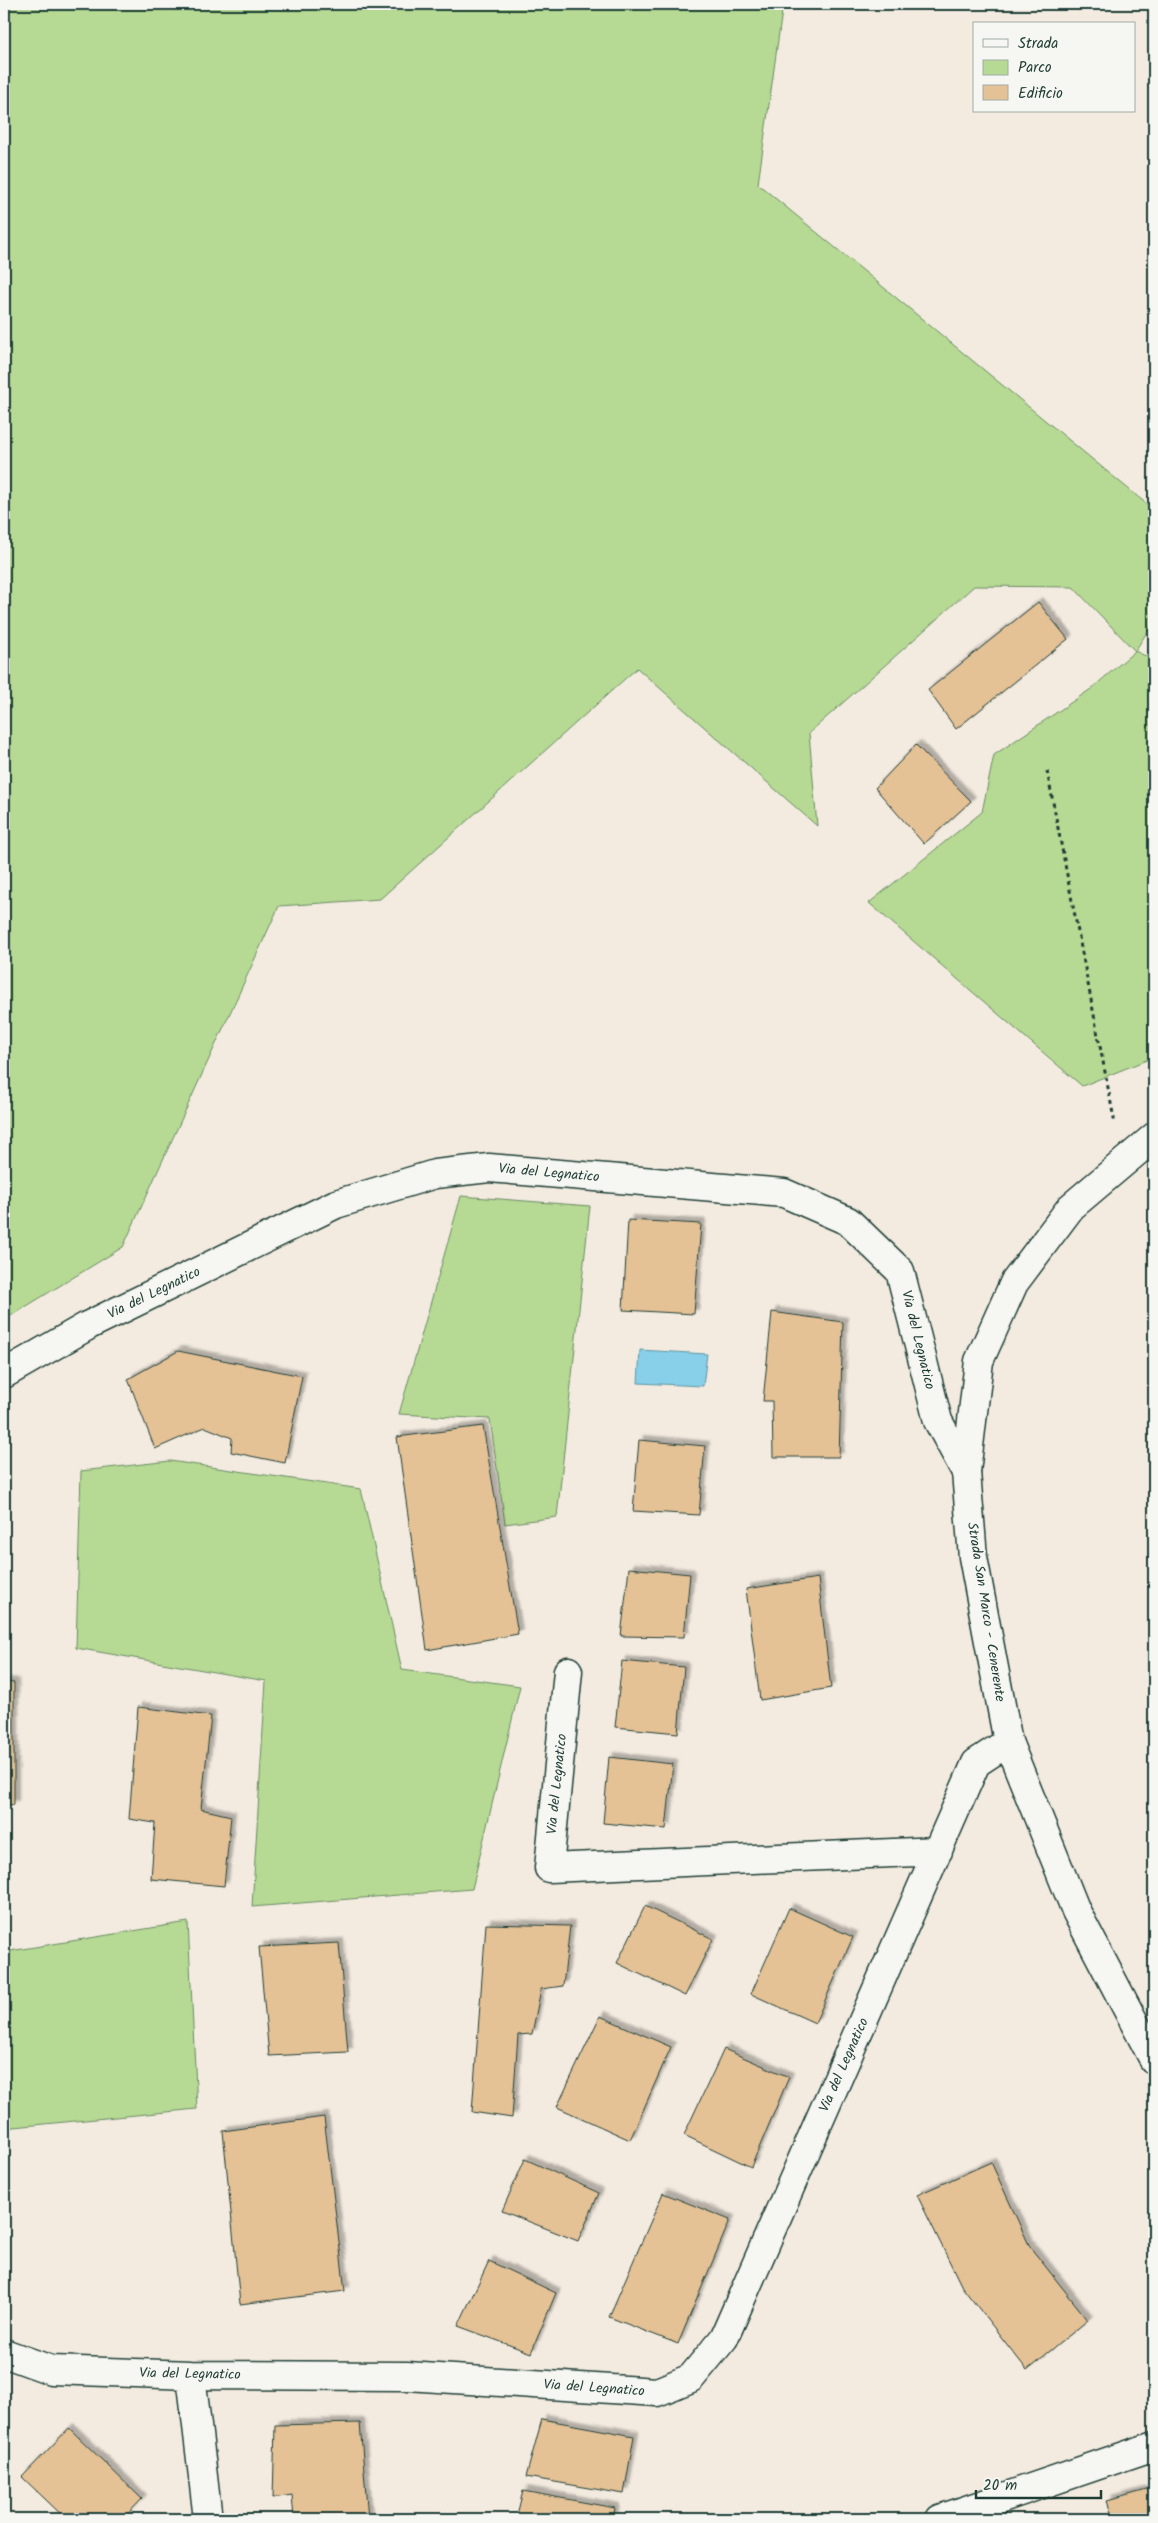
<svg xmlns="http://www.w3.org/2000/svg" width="1158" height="2523" viewBox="0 0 1158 2523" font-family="Kalam,sans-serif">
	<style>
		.green { fill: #b6d993; stroke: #6a8b64 }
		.water { fill: #88cfe9; stroke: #5e95a1 }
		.building { fill: #e5c196; stroke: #1f3d34; filter: url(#shadow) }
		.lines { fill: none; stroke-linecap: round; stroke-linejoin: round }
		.street-casing { stroke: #1f3d34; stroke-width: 31 }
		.secondary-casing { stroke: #1f3d34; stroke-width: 31 }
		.path { stroke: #1f3d34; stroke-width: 3; stroke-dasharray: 4 4; stroke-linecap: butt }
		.street { stroke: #f6f6f2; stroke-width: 28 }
		.secondary { stroke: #f6f6f2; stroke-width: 28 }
		.labels { text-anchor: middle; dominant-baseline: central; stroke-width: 4; stroke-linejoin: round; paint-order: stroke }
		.street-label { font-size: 14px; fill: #1f3d34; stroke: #f6f6f2 }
	</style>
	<defs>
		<filter id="shadow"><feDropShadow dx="4.5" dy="-4.5" stdDeviation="1" flood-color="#0004"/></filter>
	</defs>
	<rect width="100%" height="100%" fill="#f3ebe0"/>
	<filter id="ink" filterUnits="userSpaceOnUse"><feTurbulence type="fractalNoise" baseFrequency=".02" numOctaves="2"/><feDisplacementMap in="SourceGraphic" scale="10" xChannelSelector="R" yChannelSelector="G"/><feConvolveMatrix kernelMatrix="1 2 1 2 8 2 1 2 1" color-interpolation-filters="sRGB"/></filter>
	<g filter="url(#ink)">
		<path class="green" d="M 4,4 L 783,4 L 758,184 L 1154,510 L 1154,621 L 1135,651 L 1154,660 L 1154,1057 L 1082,1086 L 869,903 L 982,812 L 994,755 L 1091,689 L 1135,651 L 1073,587 L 974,586 L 809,733 L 817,826 L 637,668 L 380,899 L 279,906 L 123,1247 L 4,1320 Z
			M 461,1196 L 590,1206 L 557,1517 L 505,1524 L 490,1419 L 399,1414 Z
			M 170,1461 L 361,1489 L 402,1670 L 520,1686 L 472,1889 L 252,1907 L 266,1681 L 76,1648 L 81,1471 Z
			M 188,1922 L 197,2109 L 4,2128 L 4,1952 Z"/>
		<path class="water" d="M 640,1350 L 707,1354 L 703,1386 L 638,1383 Z"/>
		<path class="building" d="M 1038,602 L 1068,639 L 956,729 L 928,690 Z
			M 916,745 L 971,801 L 924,844 L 875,788 Z
			M 628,1220 L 701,1224 L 694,1314 L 623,1310 Z
			M 772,1312 L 843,1322 L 839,1457 L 773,1457 L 772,1401 L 763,1401 Z
			M 178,1351 L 302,1376 L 285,1463 L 231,1452 L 232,1438 L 205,1427 L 155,1449 L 128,1379 Z
			M 483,1426 L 518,1634 L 427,1650 L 397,1437 Z
			M 639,1440 L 705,1446 L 699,1515 L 633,1511 Z
			M 629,1568 L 690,1574 L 684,1637 L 621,1636 Z
			M 818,1578 L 831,1688 L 760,1700 L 746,1589 Z
			M 622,1661 L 684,1667 L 678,1733 L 615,1727 Z
			M 4,1682 L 14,1683 L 14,1805 L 4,1804 Z
			M 138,1707 L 211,1716 L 201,1809 L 231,1816 L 224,1886 L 151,1879 L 155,1823 L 129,1819 Z
			M 609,1757 L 673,1764 L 666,1829 L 603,1823 Z
			M 645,1906 L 713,1939 L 685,1996 L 617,1963 Z
			M 789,1908 L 853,1937 L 815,2023 L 751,1994 Z
			M 486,1924 L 570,1926 L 563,1986 L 541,1989 L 532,2034 L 518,2035 L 512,2118 L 472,2112 Z
			M 339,1943 L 348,2052 L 269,2056 L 259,1947 Z
			M 600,2016 L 671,2047 L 630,2140 L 557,2107 Z
			M 724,2049 L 789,2077 L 751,2167 L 684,2135 Z
			M 324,2117 L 345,2291 L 240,2304 L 223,2131 Z
			M 525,2159 L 599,2193 L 578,2241 L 502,2211 Z
			M 991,2162 L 1030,2247 L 1088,2320 L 1027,2370 L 962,2287 L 917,2195 Z
			M 663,2193 L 730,2220 L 678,2344 L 609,2317 Z
			M 489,2261 L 556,2293 L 531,2353 L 458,2326 Z
			M 542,2419 L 634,2436 L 624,2494 L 526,2477 Z
			M 360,2423 L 368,2519 L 294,2519 L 292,2495 L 273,2498 L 275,2425 Z
			M 69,2428 L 142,2499 L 123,2519 L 66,2519 L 22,2477 Z
			M 1154,2488 L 1154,2519 L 1113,2519 L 1107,2501 Z
			M 523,2491 L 615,2508 L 613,2519 L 516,2519 Z"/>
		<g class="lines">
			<defs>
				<path id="street" d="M 4,1374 L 89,1325 L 336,1204 L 435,1174 L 489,1168 L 784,1193 L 848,1221 L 900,1271 L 938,1421 L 966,1472
					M 568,1671 L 549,1868 L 938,1851
					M 4,2353 L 51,2370 L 191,2375 L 407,2376 L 657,2392 L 691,2378 L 724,2338 L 976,1763 L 1008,1742
					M 191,2375 L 208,2519
					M 940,2519 L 1154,2446"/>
				<path id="secondary" d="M 1154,1137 L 1071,1207 L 1014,1283 L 979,1361 L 966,1472 L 973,1557 L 1008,1742 L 1076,1911 L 1154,2060"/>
			</defs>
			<use href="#street" class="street-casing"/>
			<use href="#secondary" class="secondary-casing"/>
			<path class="path" d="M 1047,771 L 1115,1124"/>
			<use href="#street" class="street"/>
			<use href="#secondary" class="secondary"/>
		</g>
	</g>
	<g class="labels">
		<g class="street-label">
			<text transform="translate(549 1173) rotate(5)">Via del Legnatico</text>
			<text transform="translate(154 1293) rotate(-26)">Via del Legnatico</text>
			<text transform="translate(918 1340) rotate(76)">Via del Legnatico</text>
			<text transform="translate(986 1612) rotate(81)">Strada San Marco - Cenerente</text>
			<text transform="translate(557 1784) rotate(-84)">Via del Legnatico</text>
			<text transform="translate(844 2065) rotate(-66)">Via del Legnatico</text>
			<text transform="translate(190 2374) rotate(1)">Via del Legnatico</text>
			<text transform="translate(594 2388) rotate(4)">Via del Legnatico</text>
		</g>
	</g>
	<rect width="1158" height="2523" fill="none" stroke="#f6f6f2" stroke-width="20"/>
	<rect x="10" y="10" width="1138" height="2503" fill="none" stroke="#1f3d34" stroke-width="2" filter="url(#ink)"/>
	<rect x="973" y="22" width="162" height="90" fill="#f6f6f2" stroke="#a0aca6"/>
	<rect x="983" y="39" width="25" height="8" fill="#f6f6f2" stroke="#a0aca6"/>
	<text x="1018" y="48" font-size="15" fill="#1f3d34">Strada</text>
	<rect x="983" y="60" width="25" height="15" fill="#b6d993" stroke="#a0aca6"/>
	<text x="1018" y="72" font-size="15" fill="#1f3d34">Parco</text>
	<rect x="983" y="85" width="25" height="15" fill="#e5c196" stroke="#a0aca6"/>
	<text x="1018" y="98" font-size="15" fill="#1f3d34">Edificio</text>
	<path d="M976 2490v8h125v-8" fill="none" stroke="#1f3d34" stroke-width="2.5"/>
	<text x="983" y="2490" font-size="15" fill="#1f3d34" stroke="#f6f6f2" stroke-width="4" paint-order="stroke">20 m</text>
</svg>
